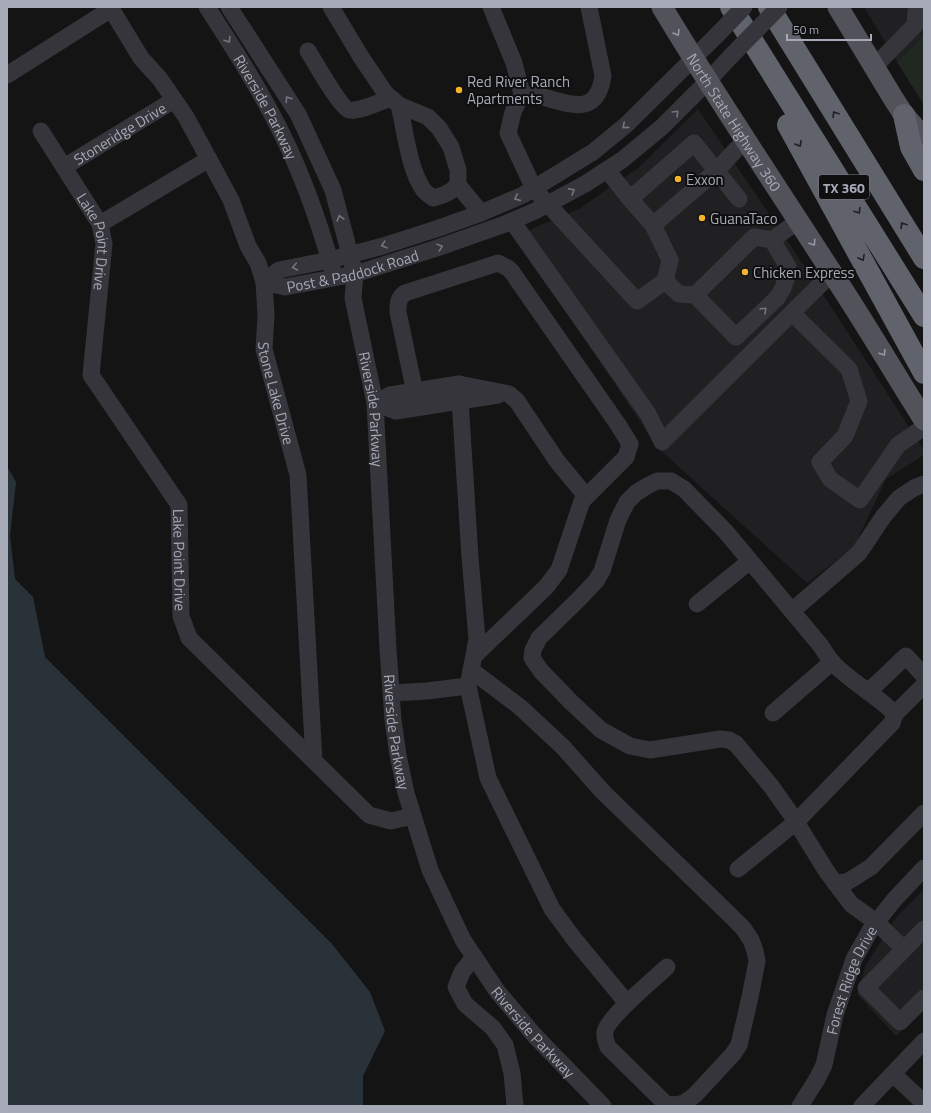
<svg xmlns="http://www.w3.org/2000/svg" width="931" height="1113" viewBox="0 0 931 1113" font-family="'Titillium Web',sans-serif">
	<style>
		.built { fill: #202022 }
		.green { fill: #202821 }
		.water { fill: #2a3239 }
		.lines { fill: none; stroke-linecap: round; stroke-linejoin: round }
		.minor { stroke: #35353b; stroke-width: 17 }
		.major { stroke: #51525a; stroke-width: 21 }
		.highway { stroke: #61636c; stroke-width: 22 }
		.minor-bridge { stroke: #35353b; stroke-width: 17 }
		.oneway { stroke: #9498a4 }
		.oneway2 { stroke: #73757f }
		.oneway3 { stroke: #1f2022 }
		.poi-dot { fill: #f4b52d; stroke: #0f0f10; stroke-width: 1.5 }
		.labels { text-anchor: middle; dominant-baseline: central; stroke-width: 4; stroke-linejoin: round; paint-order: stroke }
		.shield { fill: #0f0f10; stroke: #787c84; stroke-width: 1 }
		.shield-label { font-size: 14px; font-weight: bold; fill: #a5aab6 }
		.poi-label { font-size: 15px; fill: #a5aab6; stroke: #0f0f10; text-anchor: start }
		.street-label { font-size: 15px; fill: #a5aab6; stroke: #0f0f10 }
	</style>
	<rect width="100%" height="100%" fill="#141415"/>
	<path class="built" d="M 864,7 L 924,7 L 924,35 L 897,62 Z
		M 698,109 L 813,279 L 924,450 L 924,455 L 886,479 L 854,547 L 807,583 L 658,448 L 515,236 L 579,209 L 638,168 Z
		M 924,889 L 924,1008 L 896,1036 L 857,994 L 866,965 L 895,919 Z"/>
	<path class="green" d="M 924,35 L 924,105 L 897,62 Z"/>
	<path class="water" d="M 7,466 L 16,482 L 10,536 L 15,579 L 33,597 L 45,657 L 332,944 L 370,992 L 385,1031 L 363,1076 L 363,1106 L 7,1106 Z"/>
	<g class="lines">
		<g class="minor">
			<path id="s1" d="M 110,7 L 141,58 L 160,79 L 186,117 L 231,200 L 248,246 L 258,263 L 264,282 L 266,315 L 264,349 L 298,475 L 314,761"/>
			<path id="s2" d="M 207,7 C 234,49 261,91 283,136 C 304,179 320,225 333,271"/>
			<path id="s3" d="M 229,7 L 298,114 L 333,190 L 355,274 L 353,298 L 375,403 L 388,649 L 393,720 L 398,755 L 406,793 L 430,870 L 463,940 L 497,991 L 535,1036 L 603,1106"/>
			<path d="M 331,7 L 361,57 L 386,94 L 399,105 L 428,117 L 439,128 L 451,147 L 458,170 L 458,185 L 481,213"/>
			<path d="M 491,7 L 514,63 L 522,94 L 513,112 L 508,133 L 534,189 L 637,301 L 665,281 L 679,294 L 695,295 L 754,237 L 772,240 L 798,221"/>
			<path d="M 308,51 C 315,62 340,107 349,110 C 359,112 382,101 391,98"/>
			<path d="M 874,67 L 915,25 L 916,12 L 918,7"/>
			<path d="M 7,75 L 111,9"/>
			<path d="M 522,94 C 529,95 536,96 543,97 C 572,105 597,116 603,76 L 589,7"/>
			<path d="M 399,105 C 405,130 409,169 423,189 C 425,193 430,195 433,198 C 444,195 450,193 458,185"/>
			<path id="s4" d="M 41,131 L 100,224 L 104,244 L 91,375 L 179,505 L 181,616 L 189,638 L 369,815 L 391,821 L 413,816"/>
			<path id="s5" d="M 64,167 L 174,100"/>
			<path d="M 607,170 L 630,199 L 653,225 L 670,260 L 665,281"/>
			<path d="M 630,199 L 694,143 L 739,199"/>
			<path d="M 512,221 L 648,414 L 662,442 L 832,273"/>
			<path d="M 100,224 L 209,159"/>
			<path d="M 653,225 L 716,171 L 746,139"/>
			<path id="s6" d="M 264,282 L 285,287 L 355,274 L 437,248 L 505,224 L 535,211 L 585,184 L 622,160 L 662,127 L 707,82 L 731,56"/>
			<path d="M 264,282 L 279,270 L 330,260 L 383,246 L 439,228 L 481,213 L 523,195 L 593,152 L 626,125 L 718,34"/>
			<path d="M 695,295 L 736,337 L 777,298 L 783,288 L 787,276 L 788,267 L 772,240"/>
			<path d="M 792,313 L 849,369 L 859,401 L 845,436 L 820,462 L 830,479 L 860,500 L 898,445 L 924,427"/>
			<path d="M 459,384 L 470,557 L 477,639 L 468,686 L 488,778 L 552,909 L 574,939 L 627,1003"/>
			<path d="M 375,403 L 390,395 L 459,384 L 509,394 L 517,401 L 557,461 L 586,496"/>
			<path d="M 375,403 L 396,411 L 498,395"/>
			<path d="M 418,407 L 398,312 C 398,304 398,298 405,293 L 498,263 L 508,268 L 512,272 L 619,426 L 630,444 L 626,457 L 582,501 L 559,570 L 546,587 L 474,656"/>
			<path d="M 697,604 L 750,561"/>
			<path d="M 792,611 L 859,553 L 883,517 L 899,498 L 914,488 L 924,484"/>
			<path d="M 471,670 L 520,707 L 563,747 L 603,792 L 731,916 L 743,928 L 751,940 L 755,951 L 757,961 L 750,997 L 739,1045 L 733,1054 L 695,1095 L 684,1103 L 676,1105 L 666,1104 L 608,1047 C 606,1042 604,1037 605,1032 C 607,1018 655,978 667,967"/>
			<path d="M 868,692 L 906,656 L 924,676"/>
			<path d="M 392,693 L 427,691 L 468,686"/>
			<path d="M 773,713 L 832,662"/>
			<path d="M 895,714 L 924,685"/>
			<path d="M 738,869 L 796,822 L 892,723 L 895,714 C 877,695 852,683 834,664 C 829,659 825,652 821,646 L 726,532 L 684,489 L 671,481 L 657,481 L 647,486 L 636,493 L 627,502 L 618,520 L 602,571 L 596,581 L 578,600 L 539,638 L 533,650 L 532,658 L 541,671 L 571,702 L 601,730 L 630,746 L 650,750 L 720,739 L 729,740 L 736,744 L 771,786 L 793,817 L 796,822 L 827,872 L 851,904 L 876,922 L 904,949"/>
			<path d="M 835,883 L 847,882 L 871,867 L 924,813"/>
			<path d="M 924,929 L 866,988 L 900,1022 L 924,998"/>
			<path d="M 474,957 L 462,972 L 456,987 L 465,1004 L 493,1028 L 505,1045 L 512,1073 L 515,1106"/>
			<path d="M 893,1074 L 924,1103"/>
			<path id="s7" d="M 800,1106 L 817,1079 L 824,1065 L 835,1015 L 854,959 L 871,929 L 894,900 L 924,868"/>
			<path d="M 862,1106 L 924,1041"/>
		</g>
		<g class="major">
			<path id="s8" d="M 662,7 C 716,97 775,184 832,273 C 864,321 893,371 924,420"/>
			<path d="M 838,7 L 893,98 L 904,115 L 924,138"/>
		</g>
		<path class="highway" d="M 731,7 L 924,316
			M 769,7 L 924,258
			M 904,115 L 911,147 L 924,170
			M 788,125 L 924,373"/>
		<path class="minor-bridge" d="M 718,34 L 744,7
			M 731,56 L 779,7"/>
	</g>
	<defs><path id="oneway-chevron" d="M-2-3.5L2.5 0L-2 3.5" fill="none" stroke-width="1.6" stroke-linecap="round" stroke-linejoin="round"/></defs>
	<g class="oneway">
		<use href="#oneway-chevron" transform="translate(677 33) rotate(59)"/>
		<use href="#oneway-chevron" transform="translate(813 243) rotate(56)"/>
		<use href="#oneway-chevron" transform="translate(883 353) rotate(58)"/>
	</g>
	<g class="oneway2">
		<use href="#oneway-chevron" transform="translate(228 40) rotate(58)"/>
		<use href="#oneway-chevron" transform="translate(288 99) rotate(-123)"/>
		<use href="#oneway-chevron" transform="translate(676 113) rotate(-45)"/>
		<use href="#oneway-chevron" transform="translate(625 126) rotate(139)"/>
		<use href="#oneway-chevron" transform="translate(572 191) rotate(-29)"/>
		<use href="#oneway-chevron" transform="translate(517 198) rotate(156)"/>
		<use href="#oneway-chevron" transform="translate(340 218) rotate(-105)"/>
		<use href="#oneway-chevron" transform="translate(384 245) rotate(163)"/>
		<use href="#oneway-chevron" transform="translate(440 247) rotate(-19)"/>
		<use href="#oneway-chevron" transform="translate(295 267) rotate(169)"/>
		<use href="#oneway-chevron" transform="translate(764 310) rotate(-44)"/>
	</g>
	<g class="oneway3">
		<use href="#oneway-chevron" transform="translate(835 114) rotate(-122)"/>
		<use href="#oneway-chevron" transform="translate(799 144) rotate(61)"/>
		<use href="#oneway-chevron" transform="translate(858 211) rotate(58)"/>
		<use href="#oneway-chevron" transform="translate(903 225) rotate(-122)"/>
		<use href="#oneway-chevron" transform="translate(862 258) rotate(61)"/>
	</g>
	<g class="poi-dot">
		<circle cx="459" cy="90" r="4"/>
		<circle cx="678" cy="179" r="4"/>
		<circle cx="702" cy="218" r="4"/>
		<circle cx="745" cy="272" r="4"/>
	</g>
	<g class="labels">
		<rect class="shield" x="819" y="175" width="50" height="24" rx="3"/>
		<g class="shield-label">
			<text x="844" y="187">TX 360</text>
		</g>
		<g class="poi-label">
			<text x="467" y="81">Red River Ranch<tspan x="467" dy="17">Apartments</tspan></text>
			<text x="686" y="179">Exxon</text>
			<text x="710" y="218">GuanaTaco</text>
			<text x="753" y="272">Chicken Express</text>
		</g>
		<g class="street-label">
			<text stroke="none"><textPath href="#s2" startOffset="116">Riverside Parkway</textPath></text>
			<text stroke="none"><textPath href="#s8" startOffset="136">North State Highway 360</textPath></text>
			<text stroke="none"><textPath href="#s5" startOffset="65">Stoneridge Drive</textPath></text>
			<text stroke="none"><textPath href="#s4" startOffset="126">Lake Point Drive</textPath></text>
			<text stroke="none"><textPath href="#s6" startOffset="91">Post &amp; Paddock Road</textPath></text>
			<text stroke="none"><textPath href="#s1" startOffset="430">Stone Lake Drive</textPath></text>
			<text stroke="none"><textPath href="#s3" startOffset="435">Riverside Parkway</textPath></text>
			<text stroke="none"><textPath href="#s4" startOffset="474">Lake Point Drive</textPath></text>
			<text stroke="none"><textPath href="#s3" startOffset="759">Riverside Parkway</textPath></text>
			<text stroke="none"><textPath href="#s7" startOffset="137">Forest Ridge Drive</textPath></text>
			<text stroke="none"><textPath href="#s3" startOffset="1095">Riverside Parkway</textPath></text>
		</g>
	</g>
	<rect width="931" height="1113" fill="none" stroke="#a5aab6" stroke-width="16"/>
	<path d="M787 34v6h84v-6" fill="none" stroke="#a5aab6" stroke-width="2"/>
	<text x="793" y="34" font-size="12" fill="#a5aab6" stroke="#0f0f10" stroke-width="3" paint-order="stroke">50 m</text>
</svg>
